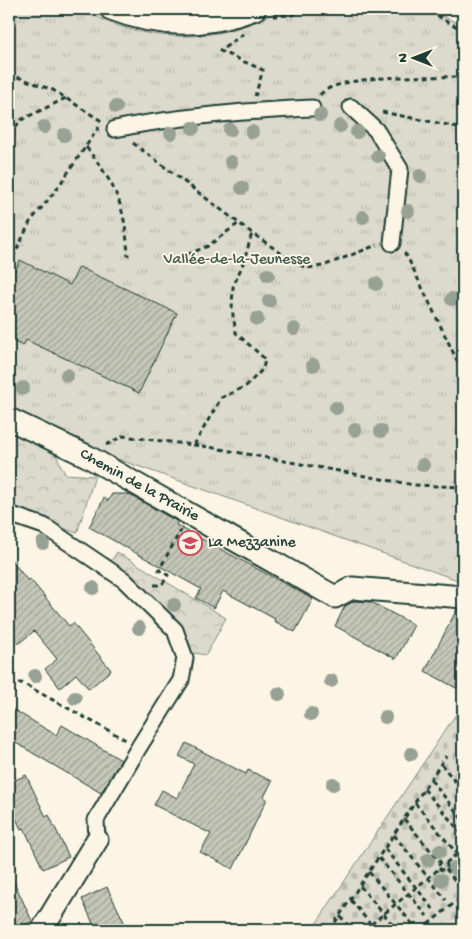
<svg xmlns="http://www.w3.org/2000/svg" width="472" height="939" viewBox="0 0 472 939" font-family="'Gochi Hand',sans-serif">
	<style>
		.forest { fill: url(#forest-crowns); stroke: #7e8c80 }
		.cemetery { fill: url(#cemetery-stones); stroke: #7e8c80 }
		.park { fill: url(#park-tufts); stroke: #7e8c80 }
		.building { fill: url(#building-hatch); stroke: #1f3d34 }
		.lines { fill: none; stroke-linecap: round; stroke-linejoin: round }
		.pedestrian-casing { stroke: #1f3d34; stroke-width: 19 }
		.minor-casing { stroke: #1f3d34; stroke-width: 25 }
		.path { stroke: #1f3d34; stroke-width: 3; stroke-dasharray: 5 4; stroke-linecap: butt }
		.pedestrian { stroke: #fcf5e5; stroke-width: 15 }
		.minor { stroke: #fcf5e5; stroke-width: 21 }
		.tree { fill: #97a194 }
		.labels { text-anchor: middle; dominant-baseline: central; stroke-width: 4; stroke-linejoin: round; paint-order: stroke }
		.park-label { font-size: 16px; fill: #455c52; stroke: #fcf5e5 }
		.street-label { font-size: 16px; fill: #1f3d34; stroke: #fcf5e5 }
		.poi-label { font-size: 16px; fill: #1f3d34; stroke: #fcf5e5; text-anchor: start }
	</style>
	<defs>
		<pattern id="forest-crowns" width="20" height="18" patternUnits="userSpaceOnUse" patternTransform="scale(1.25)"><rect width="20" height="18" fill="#dcdacc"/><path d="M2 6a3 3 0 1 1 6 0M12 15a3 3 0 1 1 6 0" fill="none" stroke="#bcbcb0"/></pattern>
		<pattern id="cemetery-stones" width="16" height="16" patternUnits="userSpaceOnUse" patternTransform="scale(1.25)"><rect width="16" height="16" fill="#dcdacc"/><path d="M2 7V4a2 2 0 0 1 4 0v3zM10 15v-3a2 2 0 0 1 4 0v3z" fill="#bcbcb0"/></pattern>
		<pattern id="park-tufts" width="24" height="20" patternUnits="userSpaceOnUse" patternTransform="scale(1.25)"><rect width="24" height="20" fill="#dcdacc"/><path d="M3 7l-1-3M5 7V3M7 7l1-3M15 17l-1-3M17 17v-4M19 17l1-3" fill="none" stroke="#bcbcb0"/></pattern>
		<pattern id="building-hatch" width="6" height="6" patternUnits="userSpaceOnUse" patternTransform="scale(1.25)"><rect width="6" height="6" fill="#c5c7b9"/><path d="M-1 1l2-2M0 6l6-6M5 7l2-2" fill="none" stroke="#9fa397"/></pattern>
	</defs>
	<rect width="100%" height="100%" fill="#fcf5e5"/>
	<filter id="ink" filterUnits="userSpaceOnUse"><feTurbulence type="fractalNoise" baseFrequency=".02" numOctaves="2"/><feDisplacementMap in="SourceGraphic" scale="10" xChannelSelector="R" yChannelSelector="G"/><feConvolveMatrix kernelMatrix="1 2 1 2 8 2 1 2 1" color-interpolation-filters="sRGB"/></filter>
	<g filter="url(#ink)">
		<path class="forest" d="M 9,430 L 55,453 L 65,474 L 95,476 L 77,533 L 9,509 Z
			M 117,552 L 226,618 L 206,655 L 188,652 L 109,564 Z"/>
		<path class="cemetery" d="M 463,704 L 463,930 L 312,930 L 450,723 Z"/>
		<path class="park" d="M 9,9 C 32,9 59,6 81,9 C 87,9 93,15 98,17 C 105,21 112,24 119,26 C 173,44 232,38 281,9 L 429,9 L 463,26 L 463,582 L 28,427 L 9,422 Z"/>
		<path class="building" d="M 20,260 L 70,285 L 79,267 L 177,313 L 139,393 L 26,340 L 23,346 L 9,339 L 9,284 Z
			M 112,494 L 128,494 L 178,522 L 176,525 L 313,599 L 295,632 L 274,621 L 275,619 L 223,591 L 214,608 L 196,598 L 201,589 L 89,527 L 104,498 L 108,501 Z
			M 9,557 L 28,581 L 30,579 L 69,626 L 73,623 L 111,670 L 89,689 L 76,674 L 60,688 L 45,669 L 57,659 L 34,631 L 18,644 L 9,633 Z
			M 355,601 L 371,602 L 414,625 L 396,659 L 335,626 L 345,606 Z
			M 457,609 L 463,609 L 463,673 L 456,688 L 425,671 Z
			M 9,707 L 56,735 L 62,725 L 121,760 L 101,793 L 9,739 Z
			M 186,743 L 246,774 L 248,770 L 272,781 L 264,797 L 267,799 L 233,869 L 200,852 L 211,834 L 154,805 L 162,790 L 177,798 L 194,764 L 179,756 Z
			M 26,775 L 46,817 L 49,815 L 69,857 L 43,869 L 24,828 L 21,829 L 9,804 L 9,783 Z
			M 9,871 L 32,921 L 14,930 L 9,930 Z
			M 107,887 L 128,930 L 96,930 L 82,899 Z"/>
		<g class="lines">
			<defs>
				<path id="pedestrian" d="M 351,107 L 376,130 L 400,169 L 392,243
					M 115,129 C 180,116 246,111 312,108
					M 9,514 L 44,526 L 124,580 L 175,630 L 185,658 L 181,680 L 139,747 L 96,820 L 97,840"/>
				<path id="minor" d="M 111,9 C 159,28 206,28 255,9
					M 9,419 L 87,456 L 335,597 L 352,588 L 463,597
					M 42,930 L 97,840"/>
			</defs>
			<use href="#pedestrian" class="pedestrian-casing"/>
			<use href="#minor" class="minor-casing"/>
			<path class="path" d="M 431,9 L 442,19 L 463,30
				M 273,16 L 291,15 L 311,9
				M 243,34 L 220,51 L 263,70 L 255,96
				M 9,74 L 53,90 L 103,122
				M 320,95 C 337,73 435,77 463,77
				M 382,112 L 463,128
				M 133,143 L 252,233 L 295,263 L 307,268 L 323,266 L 377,245
				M 9,144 L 19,121 L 66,98
				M 86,147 C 117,187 125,205 128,256
				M 404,253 L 407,256 L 463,373
				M 179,258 L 208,246 L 239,223
				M 9,266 L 30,222 L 56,190 L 99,127
				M 106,445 L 123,436 L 209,447 L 414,485 L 463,487
				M 194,445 L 221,398 L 246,386 L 263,369 L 265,359 L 236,333 L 232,309 L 233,287 L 244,261 L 252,233
				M 154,585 L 162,585 L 168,575 L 159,570 L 181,530
				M 9,684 L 22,683 L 126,740
				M 441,764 L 463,791
				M 431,780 L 463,820
				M 424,789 L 463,835
				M 415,803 L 463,861
				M 404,819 L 441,863
				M 394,835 L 446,900
				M 385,849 L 434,910
				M 379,858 L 427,916
				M439 866a4 4 0 1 1 8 0a4 4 0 1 1-8 0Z
				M 446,863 L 463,849
				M 446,869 L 463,891
				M 369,872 L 414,926
				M 360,886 L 397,930
				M 351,900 L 375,930
				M 340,916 L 352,930
				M 330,930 L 446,756
				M 364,930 L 440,868
				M 421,930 L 463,896
				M 460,930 L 463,927"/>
			<use href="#pedestrian" class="pedestrian"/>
			<use href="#minor" class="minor"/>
		</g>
		<g class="tree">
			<circle cx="116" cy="107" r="7"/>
			<circle cx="320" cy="115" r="7"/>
			<circle cx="340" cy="126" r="7"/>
			<circle cx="44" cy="127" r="7"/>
			<circle cx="193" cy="128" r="7"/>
			<circle cx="230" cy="130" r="7"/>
			<circle cx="252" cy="132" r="7"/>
			<circle cx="357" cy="132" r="7"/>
			<circle cx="171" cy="133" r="7"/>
			<circle cx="64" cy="135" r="7"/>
			<circle cx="378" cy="156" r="7"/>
			<circle cx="231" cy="162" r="7"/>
			<circle cx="420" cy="176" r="7"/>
			<circle cx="242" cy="188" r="7"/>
			<circle cx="408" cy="211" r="7"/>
			<circle cx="363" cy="217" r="7"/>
			<circle cx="268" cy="275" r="7"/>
			<circle cx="376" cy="284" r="7"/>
			<circle cx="452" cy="299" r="7"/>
			<circle cx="269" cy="301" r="7"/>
			<circle cx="257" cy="319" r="7"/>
			<circle cx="294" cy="329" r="7"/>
			<circle cx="313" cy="365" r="7"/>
			<circle cx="67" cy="375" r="7"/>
			<circle cx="23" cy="388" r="7"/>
			<circle cx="336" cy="408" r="7"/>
			<circle cx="355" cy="430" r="7"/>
			<circle cx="381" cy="431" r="7"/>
			<circle cx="423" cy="465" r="7"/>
			<circle cx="43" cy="543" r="7"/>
			<circle cx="93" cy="588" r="7"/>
			<circle cx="174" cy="605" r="7"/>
			<circle cx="139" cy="628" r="7"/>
			<circle cx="35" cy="676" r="7"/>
			<circle cx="331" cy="681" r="7"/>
			<circle cx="279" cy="694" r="7"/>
			<circle cx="75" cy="698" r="7"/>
			<circle cx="311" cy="714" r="7"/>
			<circle cx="385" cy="717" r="7"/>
			<circle cx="411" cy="754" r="7"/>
			<circle cx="333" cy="784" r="7"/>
			<circle cx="440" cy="851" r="7"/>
			<circle cx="428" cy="860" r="7"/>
			<circle cx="455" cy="868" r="7"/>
			<circle cx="441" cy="880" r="7"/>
		</g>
	</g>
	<defs>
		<symbol id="school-ring" viewBox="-11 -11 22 22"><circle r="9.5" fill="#fcf5e5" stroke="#d1495b" stroke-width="1.5"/><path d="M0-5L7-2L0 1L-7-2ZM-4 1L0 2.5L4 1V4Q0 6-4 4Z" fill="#d1495b"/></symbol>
	</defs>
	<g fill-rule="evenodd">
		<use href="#school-ring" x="176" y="529" width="28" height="28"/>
	</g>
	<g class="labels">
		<g class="park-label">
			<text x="237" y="260">Vallée-de-la-Jeunesse</text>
		</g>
		<g class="street-label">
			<text transform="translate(139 486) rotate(29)">Chemin de la Prairie</text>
		</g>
		<g class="poi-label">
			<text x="208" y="543">La Mezzanine</text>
		</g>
	</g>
	<rect width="472" height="939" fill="none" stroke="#fcf5e5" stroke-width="30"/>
	<rect x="15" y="15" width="442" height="909" fill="none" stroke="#1f3d34" stroke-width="2" filter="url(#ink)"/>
	<g transform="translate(414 58) rotate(270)" stroke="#fcf5e5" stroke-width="4" paint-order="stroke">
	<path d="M0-4L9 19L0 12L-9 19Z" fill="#1f3d34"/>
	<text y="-8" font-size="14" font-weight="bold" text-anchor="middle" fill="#1f3d34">N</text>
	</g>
</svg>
